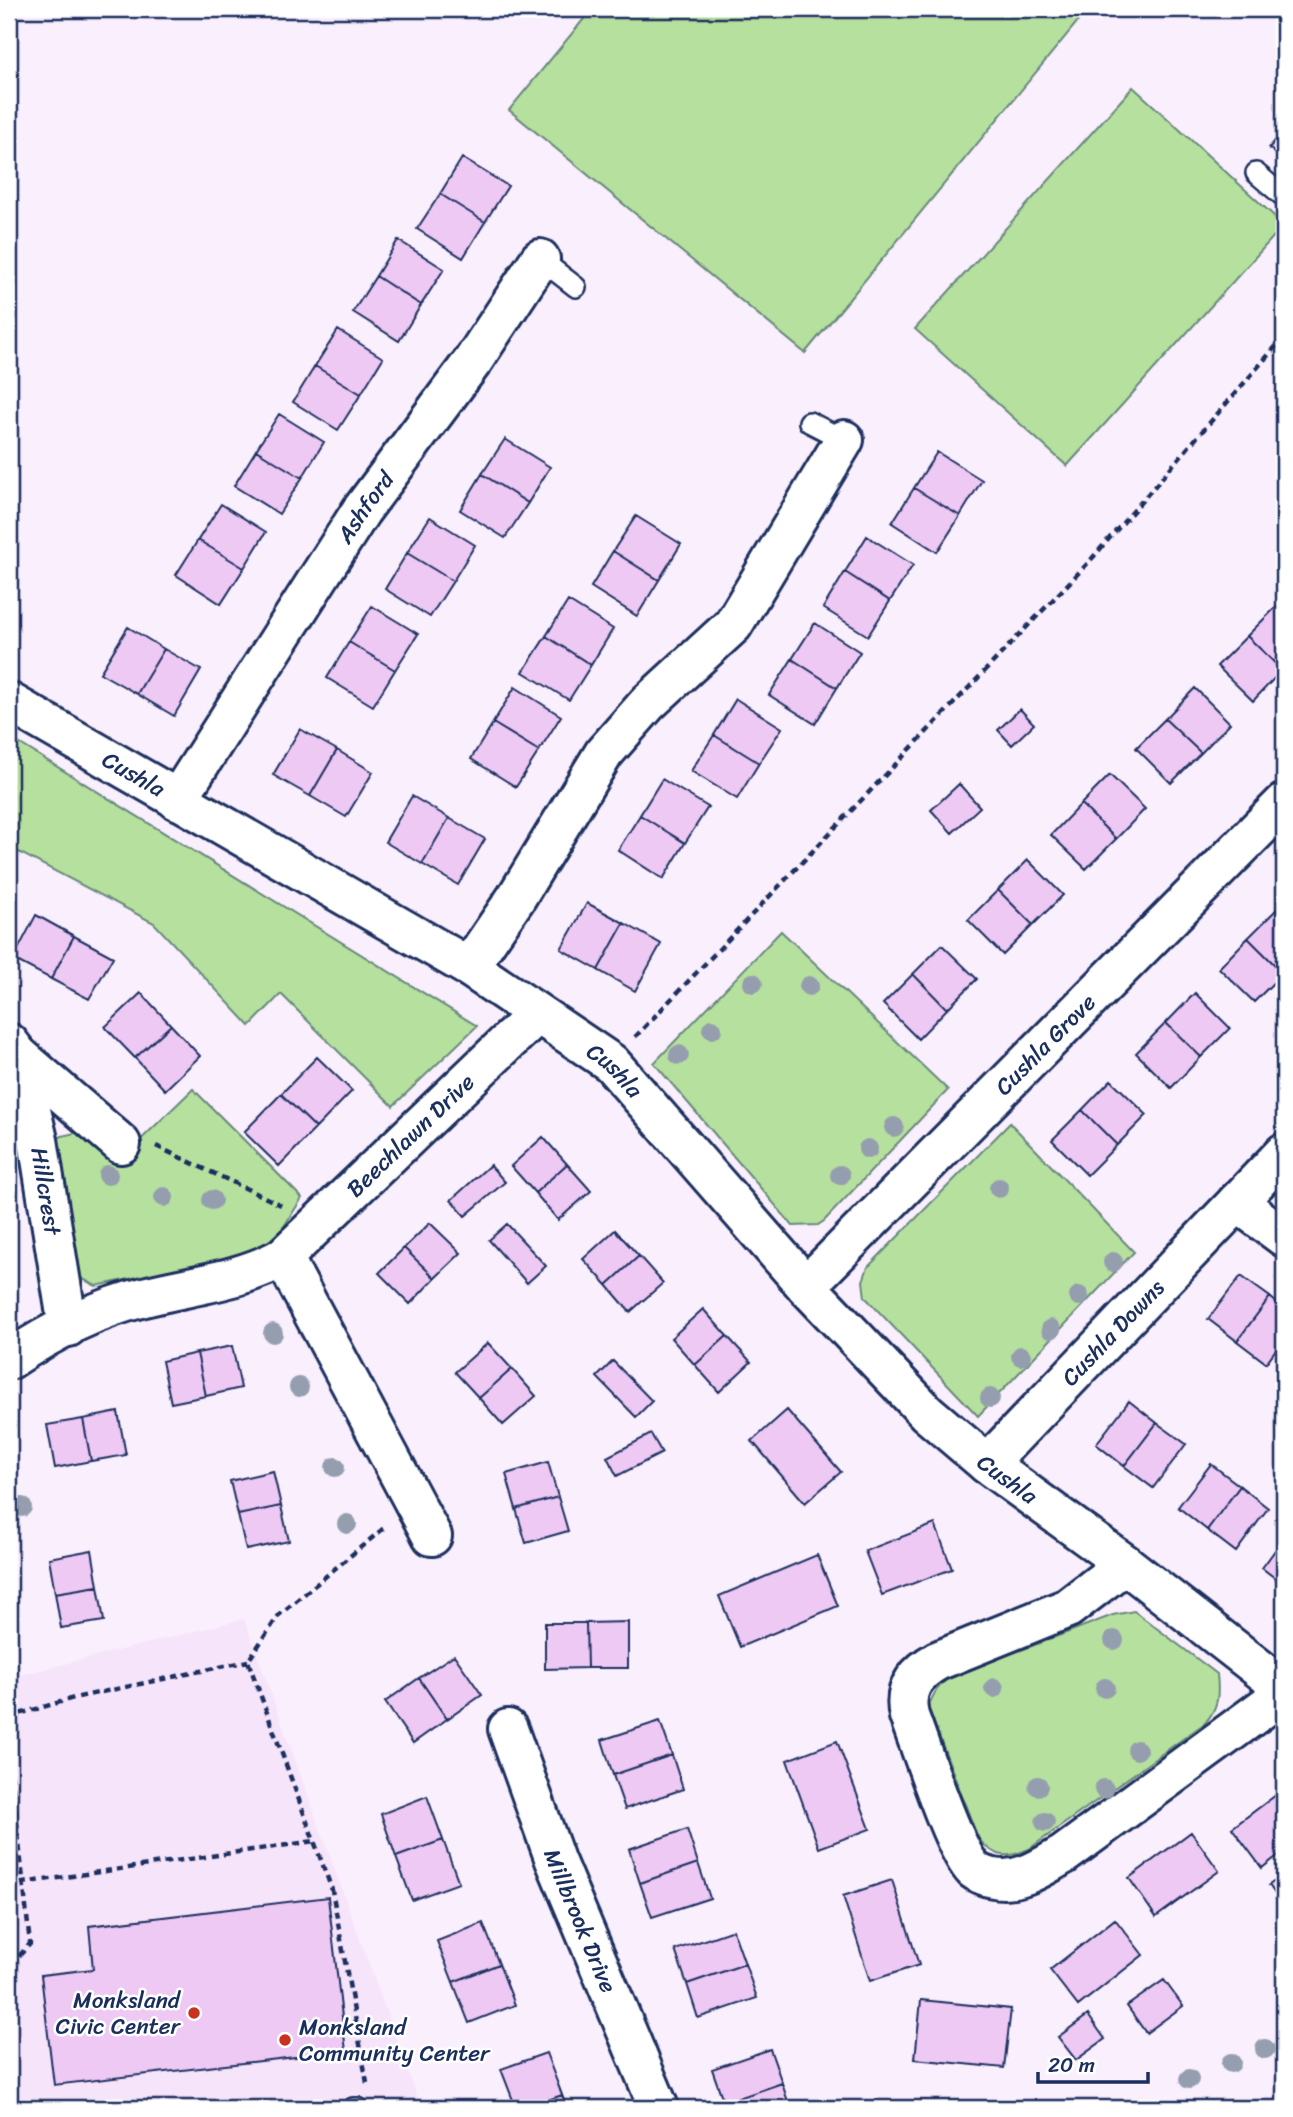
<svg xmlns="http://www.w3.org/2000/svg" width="1293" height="2117" viewBox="0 0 1293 2117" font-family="Sriracha,sans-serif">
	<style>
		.built { fill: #f6e4fa }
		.green { fill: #b6e09d; stroke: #68887e; stroke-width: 2 }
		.building { fill: #edc9f4; stroke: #1b2f5e; stroke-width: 2 }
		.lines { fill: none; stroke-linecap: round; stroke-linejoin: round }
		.service-casing { stroke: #1b2f5e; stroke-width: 24 }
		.minor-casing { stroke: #1b2f5e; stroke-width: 44 }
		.path { stroke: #1b2f5e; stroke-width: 4.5; stroke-dasharray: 7 5; stroke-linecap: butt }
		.service { stroke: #fff; stroke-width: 19 }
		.minor { stroke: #fff; stroke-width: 38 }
		.tree { fill: #959eae }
		.poi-dot { fill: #c8321e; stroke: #fff; stroke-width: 2.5 }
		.labels { text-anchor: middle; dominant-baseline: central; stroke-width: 5; stroke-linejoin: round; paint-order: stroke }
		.street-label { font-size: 23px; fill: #1b2f5e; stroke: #fff }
		.poi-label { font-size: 23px; fill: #1b2f5e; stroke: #fff; text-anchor: end }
	</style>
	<rect width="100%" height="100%" fill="#faeffc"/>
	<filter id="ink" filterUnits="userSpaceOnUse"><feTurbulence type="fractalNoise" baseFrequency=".0143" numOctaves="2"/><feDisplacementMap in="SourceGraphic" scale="14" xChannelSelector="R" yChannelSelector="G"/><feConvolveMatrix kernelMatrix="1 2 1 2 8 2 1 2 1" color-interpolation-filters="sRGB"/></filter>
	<g filter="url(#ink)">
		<path class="built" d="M 244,1619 L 421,2108 L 9,2108 L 9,1678 Z"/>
		<path class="green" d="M 592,9 L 1088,9 L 805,353 L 509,110 Z
			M 1133,87 L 1284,225 L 1067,466 L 915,329 Z
			M 9,737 L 477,1026 L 393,1106 L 281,994 L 250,1026 L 154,923 L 9,847 Z
			M 781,931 L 948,1090 L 824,1221 L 818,1225 L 793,1226 L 654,1063 Z
			M 193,1089 L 302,1198 L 281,1231 L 258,1252 L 96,1286 L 79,1277 L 55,1141 L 62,1136 L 84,1131 L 124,1156 Z
			M 1010,1123 L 1134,1252 L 978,1416 L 865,1297 L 863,1281 L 868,1267 Z
			M 1134,1611 L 1217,1674 C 1219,1694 1219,1707 1205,1723 L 1029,1849 C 1007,1859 994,1858 978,1838 L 928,1707 C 934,1693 938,1685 951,1677 L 1113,1615 Z"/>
		<path class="building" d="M 1284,130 L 1284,161 L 1269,148 Z
			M 462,158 L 508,186 L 485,222 L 440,194 Z
			M 440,194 L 485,222 L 463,258 L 417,229 Z
			M 398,240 L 444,269 L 421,305 L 376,276 Z
			M 376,276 L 421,305 L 399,341 L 353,312 Z
			M 338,330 L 383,358 L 361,394 L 315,366 Z
			M 315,366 L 361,394 L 338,430 L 293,402 Z
			M 279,414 L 324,442 L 302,478 L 256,450 Z
			M 505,439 L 550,467 L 528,503 L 482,474 Z
			M 256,450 L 302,478 L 279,514 L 234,486 Z
			M 937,452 L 982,480 L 960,516 L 914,488 Z
			M 482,474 L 528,503 L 505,538 L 460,510 Z
			M 914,488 L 960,516 L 937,552 L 892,523 Z
			M 221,504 L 266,532 L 244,568 L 198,540 Z
			M 636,516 L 681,544 L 659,580 L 613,551 Z
			M 430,517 L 475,545 L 453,581 L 407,553 Z
			M 867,536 L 913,565 L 890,601 L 845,572 Z
			M 198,540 L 244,568 L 221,604 L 176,575 Z
			M 613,551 L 659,580 L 637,616 L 591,587 Z
			M 407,553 L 453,581 L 430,617 L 385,589 Z
			M 845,572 L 890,601 L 868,636 L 823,608 Z
			M 568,601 L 613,629 L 591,665 L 546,636 Z
			M 372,606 L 418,634 L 395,670 L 349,642 Z
			M 1277,606 L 1284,613 L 1282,670 L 1247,636 Z
			M 815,623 L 860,652 L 837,688 L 792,659 Z
			M 128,627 L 164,649 L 137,694 L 100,673 Z
			M 546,636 L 591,665 L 569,700 L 523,672 Z
			M 1247,636 L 1282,670 L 1253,701 L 1217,666 Z
			M 349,642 L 395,670 L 373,706 L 327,678 Z
			M 164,649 L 201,670 L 174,716 L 137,694 Z
			M 792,659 L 837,688 L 815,724 L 769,695 Z
			M 515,687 L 561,716 L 539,751 L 493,723 Z
			M 1195,688 L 1230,723 L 1201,753 L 1165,719 Z
			M 736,699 L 782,728 L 759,763 L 714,735 Z
			M 1020,709 L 1034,724 L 1012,745 L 998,730 Z
			M 1165,719 L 1201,753 L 1171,783 L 1136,748 Z
			M 493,723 L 539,751 L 516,787 L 471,759 Z
			M 300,729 L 337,750 L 310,796 L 273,775 Z
			M 714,735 L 759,763 L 737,799 L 691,771 Z
			M 337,750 L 373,772 L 346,817 L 310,796 Z
			M 1110,775 L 1145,809 L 1116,839 L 1081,804 Z
			M 662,779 L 708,807 L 685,843 L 640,815 Z
			M 959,784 L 980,807 L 952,833 L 931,810 Z
			M 412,796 L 449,818 L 422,864 L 385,842 Z
			M 1081,804 L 1116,839 L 1086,869 L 1051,835 Z
			M 640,815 L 685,843 L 663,879 L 618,850 Z
			M 449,818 L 485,839 L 458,885 L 422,864 Z
			M 1028,860 L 1063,895 L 1033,925 L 998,890 Z
			M 998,890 L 1033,925 L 1003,955 L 968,920 Z
			M 587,903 L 624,923 L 598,970 L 561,949 Z
			M 1278,908 L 1284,915 L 1283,973 L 1248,938 Z
			M 36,915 L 74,936 L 51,979 L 13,959 Z
			M 624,923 L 661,944 L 635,991 L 598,970 Z
			M 74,936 L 113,957 L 89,999 L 51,979 Z
			M 1248,938 L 1283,973 L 1254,1002 L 1219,968 Z
			M 942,945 L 977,979 L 947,1009 L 913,974 Z
			M 913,974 L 947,1009 L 918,1039 L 883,1004 Z
			M 141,993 L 171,1025 L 135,1058 L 105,1027 Z
			M 1195,993 L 1230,1028 L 1201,1057 L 1166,1023 Z
			M 1166,1023 L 1201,1057 L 1171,1088 L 1136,1053 Z
			M 171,1025 L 200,1056 L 165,1090 L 135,1058 Z
			M 317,1057 L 352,1091 L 316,1128 L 281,1094 Z
			M 1111,1080 L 1147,1115 L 1117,1145 L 1082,1110 Z
			M 281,1094 L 316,1128 L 279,1166 L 244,1132 Z
			M 1082,1110 L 1117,1145 L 1087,1175 L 1052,1140 Z
			M 543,1137 L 567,1164 L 535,1193 L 511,1166 Z
			M 567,1164 L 591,1191 L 558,1220 L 535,1193 Z
			M 490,1165 L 505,1182 L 465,1216 L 451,1200 Z
			M 430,1223 L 461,1253 L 435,1278 L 404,1248 Z
			M 507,1224 L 546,1266 L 527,1283 L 489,1240 Z
			M 615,1230 L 639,1256 L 607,1285 L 583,1259 Z
			M 404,1248 L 435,1278 L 410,1304 L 379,1273 Z
			M 639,1256 L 663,1283 L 630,1312 L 607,1285 Z
			M 1241,1276 L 1270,1297 L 1237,1341 L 1208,1319 Z
			M 1270,1297 L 1284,1309 L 1284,1338 L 1266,1363 L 1237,1341 Z
			M 703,1309 L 727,1336 L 695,1365 L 671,1338 Z
			M 727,1336 L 751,1362 L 719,1392 L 695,1365 Z
			M 488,1343 L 512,1369 L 479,1398 L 455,1372 Z
			M 232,1346 L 241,1388 L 206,1396 L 197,1353 Z
			M 197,1353 L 206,1396 L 171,1403 L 162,1361 Z
			M 613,1361 L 652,1401 L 636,1417 L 597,1377 Z
			M 512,1369 L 536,1396 L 503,1425 L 479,1398 Z
			M 1129,1401 L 1157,1423 L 1124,1466 L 1096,1444 Z
			M 787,1410 L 841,1472 L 805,1503 L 752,1441 Z
			M 118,1412 L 126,1455 L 91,1461 L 83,1419 Z
			M 83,1419 L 91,1461 L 55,1468 L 47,1425 Z
			M 1157,1423 L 1186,1444 L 1153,1488 L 1124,1466 Z
			M 651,1434 L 662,1453 L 617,1476 L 607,1457 Z
			M 548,1462 L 558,1497 L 516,1509 L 506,1474 Z
			M 1211,1464 L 1240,1486 L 1207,1530 L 1178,1507 Z
			M 273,1471 L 281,1506 L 238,1515 L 230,1481 Z
			M 1240,1486 L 1268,1508 L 1236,1552 L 1207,1530 Z
			M 558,1497 L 568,1531 L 526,1543 L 516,1509 Z
			M 281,1506 L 289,1541 L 246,1550 L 238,1515 Z
			M 935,1524 L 952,1569 L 882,1595 L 865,1551 Z
			M 1284,1538 L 1284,1585 L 1262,1568 Z
			M 92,1550 L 98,1586 L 55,1593 L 49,1558 Z
			M 817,1555 L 838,1606 L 740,1647 L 719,1596 Z
			M 98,1586 L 104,1621 L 61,1628 L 55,1593 Z
			M 628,1622 L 628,1668 L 587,1668 L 586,1623 Z
			M 545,1623 L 586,1623 L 587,1668 L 545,1669 Z
			M 454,1655 L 482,1695 L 447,1719 L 419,1678 Z
			M 419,1678 L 447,1719 L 413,1743 L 385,1702 Z
			M 660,1721 L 672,1755 L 613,1775 L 602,1740 Z
			M 837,1741 L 870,1829 L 819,1848 L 787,1760 Z
			M 672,1755 L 683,1789 L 625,1809 L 613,1775 Z
			M 1284,1789 L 1284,1851 L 1262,1868 L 1232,1828 Z
			M 427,1796 L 443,1840 L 396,1857 L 381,1814 Z
			M 687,1829 L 698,1863 L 640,1883 L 629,1849 Z
			M 1191,1832 L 1219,1871 L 1156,1917 L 1129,1878 Z
			M 443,1840 L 459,1883 L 412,1900 L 396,1857 Z
			M 698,1863 L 710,1898 L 652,1917 L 640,1883 Z
			M 1284,1875 L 1284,1907 L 1269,1885 Z
			M 892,1880 L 919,1965 L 870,1981 L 843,1896 Z
			M 328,1897 L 346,2051 L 54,2085 L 41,1975 L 93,1969 L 89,1926 Z
			M 1115,1919 L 1143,1955 L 1078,2006 L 1050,1970 Z
			M 483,1923 L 499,1964 L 453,1982 L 437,1941 Z
			M 733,1930 L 745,1964 L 687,1984 L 675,1950 Z
			M 499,1964 L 515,2005 L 469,2023 L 453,1982 Z
			M 745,1964 L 757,1998 L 698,2018 L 687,1984 Z
			M 1164,1980 L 1183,2006 L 1146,2033 L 1127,2006 Z
			M 921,2000 L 1011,2009 L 1004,2068 L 915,2059 Z
			M 1088,2015 L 1105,2039 L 1076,2060 L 1058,2037 Z
			M 770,2049 L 782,2083 L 724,2103 L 712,2069 Z
			M 546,2053 L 562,2095 L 526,2108 L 516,2108 L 501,2069 Z
			M 782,2083 L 790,2108 L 726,2108 L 724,2103 Z
			M 562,2095 L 567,2108 L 526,2108 Z"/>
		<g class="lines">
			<defs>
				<path id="service" d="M 1256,173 L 1284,197
					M 540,259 L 576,287
					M 809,422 L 844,440
					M 353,2108 L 358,2108"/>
				<g id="minor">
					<path id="s1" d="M 9,702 L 469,967 L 611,1063 L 806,1286 L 927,1413 L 987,1464 L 1125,1564 L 1284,1688"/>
					<path id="s2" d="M 177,800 L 361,511 L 473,361 L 540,259"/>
					<path d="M 469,967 L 516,898 L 604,753 L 648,703 L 733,625 L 844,440"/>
					<path id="s3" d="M 9,1043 L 18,1055 L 38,1140 L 68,1327"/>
					<path d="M 18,1055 L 121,1144"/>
					<path d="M 1237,1202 L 1284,1237"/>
					<path d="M 283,1257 L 432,1536"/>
					<path id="s4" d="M 806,1286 L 1284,803"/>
					<path id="s5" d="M 9,1360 C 49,1333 97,1309 144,1297 C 190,1285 241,1281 283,1257 L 537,1014"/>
					<path id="s6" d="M 987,1464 L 1284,1153"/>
					<path d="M 1125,1564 L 1068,1608 L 937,1661 C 914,1674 903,1690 909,1716 C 921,1747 954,1851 974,1870 C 979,1874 987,1877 994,1878 C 1020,1883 1042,1867 1063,1855 L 1284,1693"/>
					<path id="s7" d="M 508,1729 L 555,1860 L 659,2108"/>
				</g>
			</defs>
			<use href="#service" class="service-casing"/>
			<use href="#minor" class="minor-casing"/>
			<path class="path" d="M 635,1037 L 1088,563 L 1284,337
				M 156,1146 L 281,1205
				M 9,1717 L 74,1698 L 248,1661
				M 9,1750 L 30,1944 L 9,1967
				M 9,1885 L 315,1841
				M 367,2083 L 332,1890 L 248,1661 L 279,1615 L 384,1528"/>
			<use href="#service" class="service"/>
			<use href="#minor" class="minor"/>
		</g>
		<g class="tree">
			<circle cx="753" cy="983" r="10"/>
			<circle cx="809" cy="986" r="10"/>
			<circle cx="712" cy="1029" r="10"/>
			<circle cx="679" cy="1055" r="10"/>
			<circle cx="894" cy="1127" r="10"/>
			<circle cx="868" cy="1149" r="10"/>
			<circle cx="108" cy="1175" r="10"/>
			<circle cx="840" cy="1175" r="10"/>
			<circle cx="999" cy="1188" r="10"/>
			<circle cx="164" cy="1197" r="10"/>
			<circle cx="212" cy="1200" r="10"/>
			<circle cx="1113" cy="1262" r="10"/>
			<circle cx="1079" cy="1296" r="10"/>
			<circle cx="1051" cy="1329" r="10"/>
			<circle cx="273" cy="1333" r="10"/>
			<circle cx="1021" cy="1356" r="10"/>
			<circle cx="299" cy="1387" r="10"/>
			<circle cx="990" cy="1398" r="10"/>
			<circle cx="335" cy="1467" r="10"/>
			<circle cx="22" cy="1507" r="10"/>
			<circle cx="347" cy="1524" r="10"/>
			<circle cx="1114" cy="1640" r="10"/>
			<circle cx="994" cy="1688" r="10"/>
			<circle cx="1105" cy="1688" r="10"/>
			<circle cx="1137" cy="1750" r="10"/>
			<circle cx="1038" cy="1786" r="10"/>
			<circle cx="1104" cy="1789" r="10"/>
			<circle cx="1045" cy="1822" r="10"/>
			<circle cx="1265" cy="2049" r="10"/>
			<circle cx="1231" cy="2063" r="10"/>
			<circle cx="1189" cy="2079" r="10"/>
		</g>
	</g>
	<g class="poi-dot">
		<circle cx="194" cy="2013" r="7"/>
		<circle cx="285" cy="2040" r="7"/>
	</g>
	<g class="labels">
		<g class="street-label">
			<text stroke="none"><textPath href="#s2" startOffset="348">Ashford</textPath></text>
			<text stroke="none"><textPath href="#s1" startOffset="144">Cushla</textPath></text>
			<text stroke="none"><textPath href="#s4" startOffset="340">Cushla Grove</textPath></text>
			<text stroke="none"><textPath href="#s1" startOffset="710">Cushla</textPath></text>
			<text stroke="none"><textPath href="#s5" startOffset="471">Beechlawn Drive</textPath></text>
			<text stroke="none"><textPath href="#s3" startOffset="154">Hillcrest</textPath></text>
			<text stroke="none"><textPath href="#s6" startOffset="182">Cushla Downs</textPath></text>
			<text stroke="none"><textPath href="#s1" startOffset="1278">Cushla</textPath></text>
			<text stroke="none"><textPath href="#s7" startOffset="205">Millbrook Drive</textPath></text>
		</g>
		<g class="poi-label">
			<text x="180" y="2000">Monksland<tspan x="180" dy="26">Civic Center</tspan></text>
			<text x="299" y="2027" text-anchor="start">Monksland<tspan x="299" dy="26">Community Center</tspan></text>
		</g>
	</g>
	<rect width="1293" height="2117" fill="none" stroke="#fff" stroke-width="35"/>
	<rect x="18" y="18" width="1258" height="2082" fill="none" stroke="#1b2f5e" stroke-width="2.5" filter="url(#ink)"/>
	<path d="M1038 2072v10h110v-10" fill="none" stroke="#1b2f5e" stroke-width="3.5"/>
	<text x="1048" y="2072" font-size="21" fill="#1b2f5e" stroke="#ffffff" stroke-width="5" paint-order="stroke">20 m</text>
</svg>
